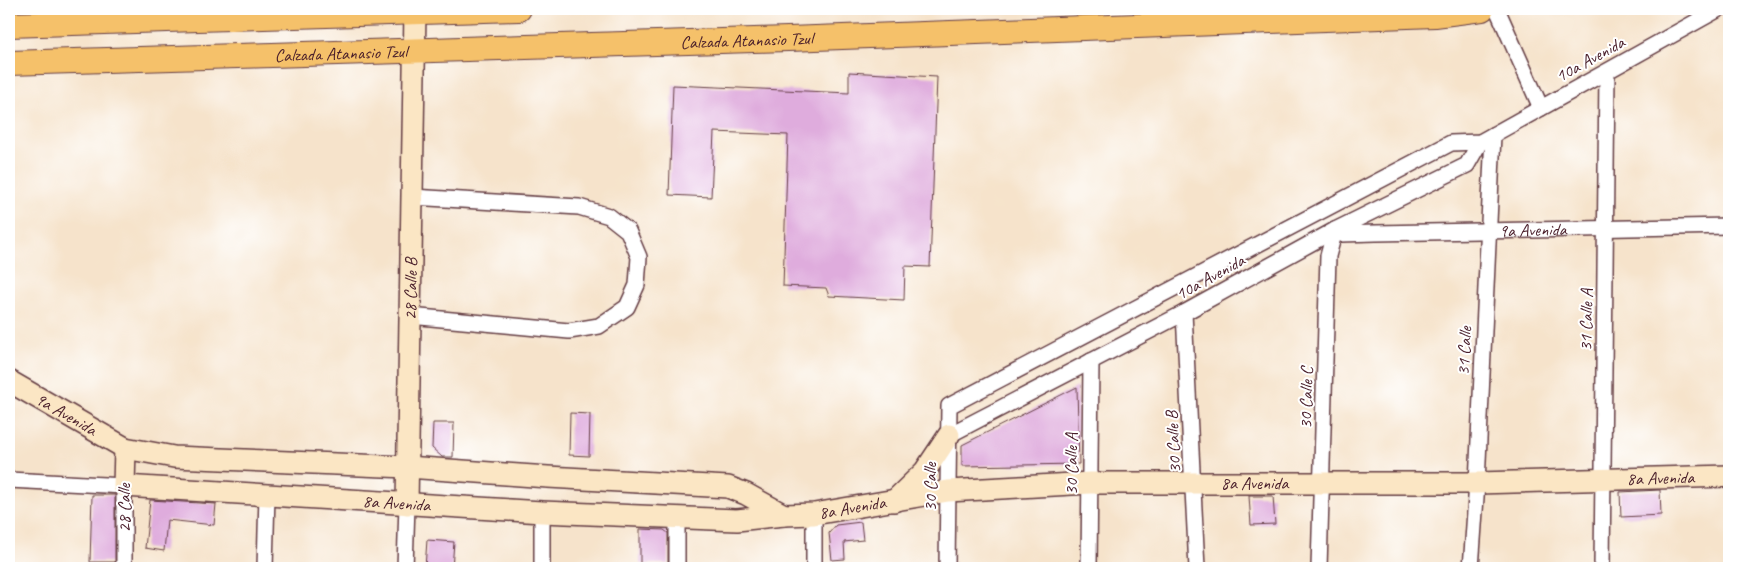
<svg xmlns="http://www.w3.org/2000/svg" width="1738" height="577" viewBox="0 0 1738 577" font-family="Caveat,sans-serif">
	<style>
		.building { fill: #dfacdd }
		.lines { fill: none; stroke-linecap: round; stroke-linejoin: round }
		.street-casing { stroke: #643c43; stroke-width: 18 }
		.secondary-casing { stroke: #643c43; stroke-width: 24 }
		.primary-casing { stroke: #643c43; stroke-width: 26 }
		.street { stroke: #fff; stroke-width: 15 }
		.secondary { stroke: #fbe6c4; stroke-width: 21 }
		.primary { stroke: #f5c16b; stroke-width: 24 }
		.labels { text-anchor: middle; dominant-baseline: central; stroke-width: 4; stroke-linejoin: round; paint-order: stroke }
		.street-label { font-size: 18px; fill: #4a1f2b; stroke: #fff }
	</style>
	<rect width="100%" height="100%" fill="#fff"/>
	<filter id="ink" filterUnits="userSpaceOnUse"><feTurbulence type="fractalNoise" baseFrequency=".02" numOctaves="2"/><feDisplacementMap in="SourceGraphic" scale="10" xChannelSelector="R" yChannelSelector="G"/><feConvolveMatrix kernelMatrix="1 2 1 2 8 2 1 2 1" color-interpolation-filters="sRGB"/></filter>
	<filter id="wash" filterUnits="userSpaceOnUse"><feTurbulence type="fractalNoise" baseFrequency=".0096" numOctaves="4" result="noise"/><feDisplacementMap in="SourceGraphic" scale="20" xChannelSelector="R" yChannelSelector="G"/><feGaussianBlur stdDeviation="1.12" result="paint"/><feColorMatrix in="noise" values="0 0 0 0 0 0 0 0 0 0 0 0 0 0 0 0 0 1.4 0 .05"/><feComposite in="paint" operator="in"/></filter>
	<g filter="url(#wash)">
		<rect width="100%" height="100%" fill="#f6e3cb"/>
		<g id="blocks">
			<path class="building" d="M 849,72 L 937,77 L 930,267 L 905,266 L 904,300 L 829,296 L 826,288 L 783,286 L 788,135 L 714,132 L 711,197 L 669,195 L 673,85 L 849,93 Z
				M 1077,387 L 1079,464 L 962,466 L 962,445 Z
				M 570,413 L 590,414 L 589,456 L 569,455 Z
				M 433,423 L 454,423 L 453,457 L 442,457 L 432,448 Z
				M 1660,490 L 1661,515 L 1621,517 L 1620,492 Z
				M 92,495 L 115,495 L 115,562 L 90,562 Z
				M 1249,496 L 1273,496 L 1275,524 L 1251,525 Z
				M 150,500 L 216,504 L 214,525 L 167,520 L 164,551 L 145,548 Z
				M 861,522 L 863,540 L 844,542 L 845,559 L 832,560 L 829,533 L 836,525 Z
				M 640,529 L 664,530 L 668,533 L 668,564 L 640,564 Z
				M 427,540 L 454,542 L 452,568 L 425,568 Z"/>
		</g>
	</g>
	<g filter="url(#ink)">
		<use href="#blocks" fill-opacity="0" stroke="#643c43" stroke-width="1"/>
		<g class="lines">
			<defs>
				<g id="street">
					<path d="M 1497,9 L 1541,108"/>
					<path d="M 1184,313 L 1197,568"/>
					<path d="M 410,316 L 569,331 L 599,326 L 627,307 L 637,285 L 639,257 L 628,231 L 609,216 L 579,207 L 412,197"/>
					<path d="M 949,435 L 1184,313 L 1335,230 L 1467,165 L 1480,142"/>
					<path d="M 9,480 L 124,486 L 124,568"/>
					<path d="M 265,568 L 267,495"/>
					<path d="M 405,568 L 407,504"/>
					<path d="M 542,568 L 542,512"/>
					<path d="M 677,568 L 677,517"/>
					<path d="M 814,568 L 814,514"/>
					<path d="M 947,568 L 949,406 L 1451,143 L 1480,142 L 1719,9"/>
					<path d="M 1089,568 L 1091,361"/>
					<path id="s1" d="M 1319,568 L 1328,256 L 1335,230 L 1341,234 L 1376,233 L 1729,226"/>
					<path d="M 1471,568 L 1477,483 L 1493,135"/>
					<path d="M 1602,568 L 1607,72"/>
				</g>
				<g id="secondary">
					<path id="s2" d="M 9,381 L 125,448 L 174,457 L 407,467 L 548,477 L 728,487 L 746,494 L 784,515"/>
					<path id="s3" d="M 125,448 L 124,486 L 542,512 L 737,520 L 784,515 L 814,514 L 948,491 L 1090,483 L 1477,483 L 1729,476"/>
					<path d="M 894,501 L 925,471 L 949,435"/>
					<path id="s4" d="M 407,504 L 415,11"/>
				</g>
				<g id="primary">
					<path d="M 9,25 L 519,9"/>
					<path id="s5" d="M 9,63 C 484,50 960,34 1435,15 L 1482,9"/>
				</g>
			</defs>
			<use href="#street" class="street-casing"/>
			<use href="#secondary" class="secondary-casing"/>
			<use href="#primary" class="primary-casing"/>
			<use href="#street" class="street"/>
			<use href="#secondary" class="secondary"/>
			<use href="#primary" class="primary"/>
		</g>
	</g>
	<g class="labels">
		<g class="street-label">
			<text stroke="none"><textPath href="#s5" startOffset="738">Calzada Atanasio Tzul</textPath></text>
			<text stroke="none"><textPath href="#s5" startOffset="332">Calzada Atanasio Tzul</textPath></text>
			<text transform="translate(1590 59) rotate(-29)">10a Avenida</text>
			<text stroke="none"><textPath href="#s1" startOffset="538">9a Avenida</textPath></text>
			<text transform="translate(1210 277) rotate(-29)">10a Avenida</text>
			<text stroke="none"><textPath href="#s4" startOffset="215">28 Calle B</textPath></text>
			<text transform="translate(1586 320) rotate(-89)">31 Calle A</text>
			<text transform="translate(1464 351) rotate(-87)">31 Calle</text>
			<text transform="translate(1306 398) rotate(-89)">30 Calle C</text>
			<text stroke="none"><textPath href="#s2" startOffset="66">9a Avenida</textPath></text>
			<text transform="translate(1173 442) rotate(-93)">30 Calle B</text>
			<text transform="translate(1071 464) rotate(-90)">30 Calle A</text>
			<text stroke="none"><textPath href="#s3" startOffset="1578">8a Avenida</textPath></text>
			<text stroke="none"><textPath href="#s3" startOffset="1172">8a Avenida</textPath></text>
			<text transform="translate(930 487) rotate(-90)">30 Calle</text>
			<text stroke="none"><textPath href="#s3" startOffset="311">8a Avenida</textPath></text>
			<text stroke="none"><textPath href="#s3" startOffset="768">8a Avenida</textPath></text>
			<text transform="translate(124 508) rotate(-90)">28 Calle</text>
		</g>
	</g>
	<rect width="1738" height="577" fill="none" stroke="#fff" stroke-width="30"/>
</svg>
